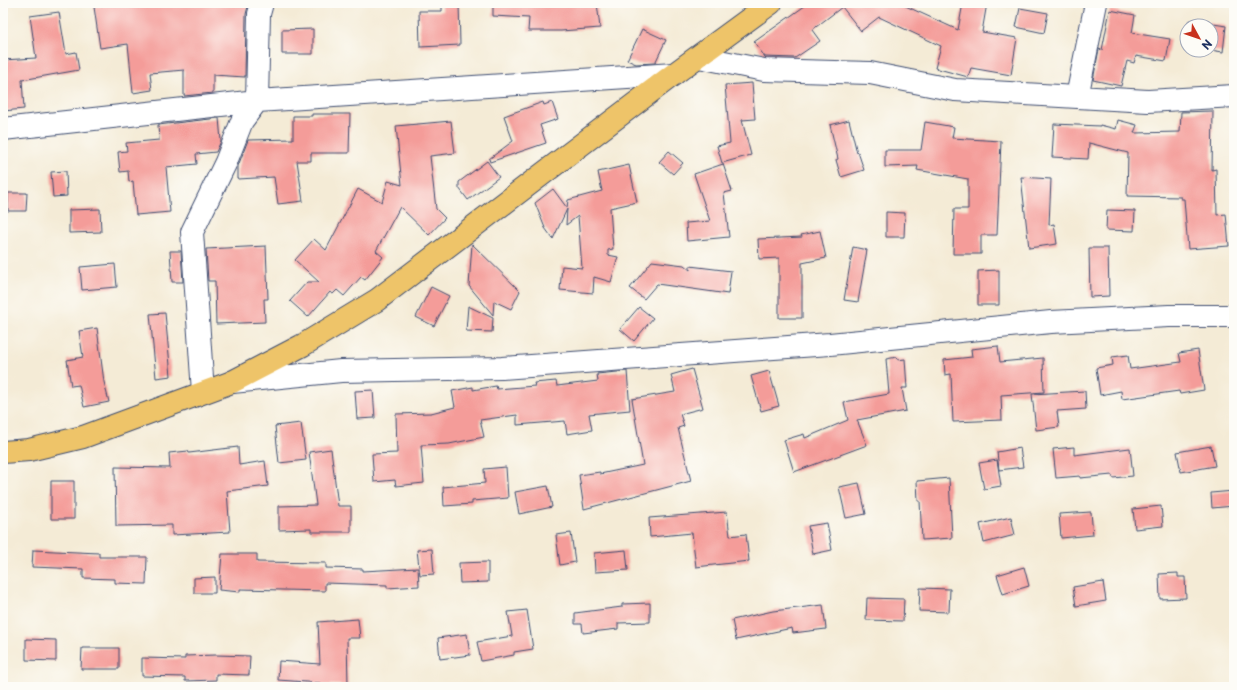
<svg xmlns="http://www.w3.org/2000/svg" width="1237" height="690" viewBox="0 0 1237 690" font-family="'Playpen Sans',sans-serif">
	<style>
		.building { fill: #f49c99 }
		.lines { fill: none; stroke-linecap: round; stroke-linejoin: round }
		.minor-casing { stroke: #3c4b70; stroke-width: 24 }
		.highway-casing { stroke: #3c4b70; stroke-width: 24 }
		.minor { stroke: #fff; stroke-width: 22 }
		.highway { stroke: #eec469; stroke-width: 22 }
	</style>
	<rect width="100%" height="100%" fill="#fdfcf7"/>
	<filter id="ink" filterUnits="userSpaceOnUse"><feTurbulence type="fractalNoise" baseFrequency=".025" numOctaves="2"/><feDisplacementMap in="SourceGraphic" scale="8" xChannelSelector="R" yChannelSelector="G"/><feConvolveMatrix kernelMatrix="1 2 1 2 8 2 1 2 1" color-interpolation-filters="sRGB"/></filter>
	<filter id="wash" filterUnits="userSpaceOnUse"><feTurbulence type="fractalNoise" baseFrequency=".012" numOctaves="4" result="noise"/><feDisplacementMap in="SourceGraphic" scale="16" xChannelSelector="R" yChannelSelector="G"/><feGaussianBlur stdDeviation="0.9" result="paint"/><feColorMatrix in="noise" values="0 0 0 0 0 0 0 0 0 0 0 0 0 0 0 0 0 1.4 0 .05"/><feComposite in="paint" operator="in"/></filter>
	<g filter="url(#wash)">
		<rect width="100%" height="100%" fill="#f4ebd6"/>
		<g id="blocks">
			<path class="building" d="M 117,3 L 249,3 L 246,14 L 245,77 L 213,75 L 213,93 L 184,96 L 184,70 L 150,73 L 152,90 L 133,93 L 128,44 L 100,48 L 94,7 Z
				M 442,3 L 459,3 L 460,45 L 420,47 L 419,11 L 442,11 Z
				M 493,3 L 597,3 L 600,28 L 561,31 L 528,31 L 529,18 L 493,16 Z
				M 809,3 L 899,3 L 958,30 L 963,3 L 987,3 L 982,32 L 1017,38 L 1011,75 L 971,68 L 968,77 L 935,68 L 941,46 L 879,17 L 861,31 L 842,7 L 812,30 L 820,41 L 795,58 L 765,57 L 754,42 Z
				M 1020,8 L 1048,13 L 1044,33 L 1016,27 Z
				M 1110,10 L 1135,15 L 1132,33 L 1170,39 L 1166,61 L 1136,56 L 1134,63 L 1127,61 L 1121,86 L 1093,80 L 1099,49 L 1102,50 Z
				M 59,12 L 66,54 L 76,52 L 79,70 L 22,80 L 24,109 L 3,111 L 3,60 L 36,58 L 30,16 Z
				M 1189,20 L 1226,26 L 1223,52 L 1210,50 L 1211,26 L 1188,26 Z
				M 313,29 L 313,54 L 282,54 L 282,30 Z
				M 642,29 L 666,40 L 655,63 L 636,64 L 627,60 Z
				M 752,83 L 755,119 L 742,120 L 751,155 L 722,163 L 717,146 L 730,143 L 725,85 Z
				M 543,102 L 544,105 L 552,102 L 558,119 L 540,125 L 546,143 L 490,162 L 489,159 L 513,141 L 504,116 Z
				M 1213,111 L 1212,170 L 1216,169 L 1217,215 L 1226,214 L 1229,246 L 1188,249 L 1184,199 L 1181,199 L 1181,197 L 1127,196 L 1128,153 L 1089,143 L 1088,159 L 1052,157 L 1054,124 L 1100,126 L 1100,125 L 1116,129 L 1118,120 L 1137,125 L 1134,133 L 1180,132 L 1181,112 Z
				M 312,114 L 350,114 L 349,153 L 311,153 L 311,161 L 297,161 L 303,201 L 278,204 L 274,177 L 238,179 L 238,166 L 248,140 L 293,139 L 293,116 L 312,116 Z
				M 219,118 L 221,141 L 216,152 L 196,154 L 197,164 L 166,167 L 170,212 L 136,215 L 133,181 L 129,182 L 128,171 L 120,172 L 118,152 L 127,151 L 126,143 L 159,140 L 158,125 Z
				M 849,120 L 857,153 L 858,152 L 864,170 L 841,177 L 836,160 L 838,159 L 830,125 Z
				M 451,121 L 455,153 L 430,156 L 436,209 L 445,218 L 429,235 L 400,207 L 376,251 L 383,257 L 365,280 L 361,277 L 344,296 L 337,290 L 333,294 L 330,292 L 308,317 L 290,301 L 307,282 L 319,282 L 295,260 L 314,239 L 326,250 L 358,189 L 382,202 L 388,181 L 402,185 L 396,126 Z
				M 925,122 L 954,127 L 952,138 L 1001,141 L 997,235 L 981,235 L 981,254 L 953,254 L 954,209 L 968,209 L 968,179 L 917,170 L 918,166 L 885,167 L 885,150 L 921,150 Z
				M 669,151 L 683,163 L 673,174 L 659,162 Z
				M 487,161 L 499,177 L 468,200 L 459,188 L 459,182 Z
				M 723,164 L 732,191 L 724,193 L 729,237 L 687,241 L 686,223 L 710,221 L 694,174 Z
				M 629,165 L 637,202 L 610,208 L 613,249 L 608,250 L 608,255 L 618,257 L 611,282 L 594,277 L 593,293 L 560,290 L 562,266 L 582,268 L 578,216 L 566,225 L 567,209 L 553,239 L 545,228 L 535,203 L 553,189 L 567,208 L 568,200 L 602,191 L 598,172 Z
				M 66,171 L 67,196 L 53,197 L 51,172 Z
				M 1021,177 L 1051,179 L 1049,225 L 1054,224 L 1057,244 L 1029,248 Z
				M 8,193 L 27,193 L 26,211 L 8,211 Z
				M 100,209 L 101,232 L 69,233 L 69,210 Z
				M 1107,210 L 1135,211 L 1134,231 L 1106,230 Z
				M 886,212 L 905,213 L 904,237 L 886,237 Z
				M 820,231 L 826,258 L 802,263 L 802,318 L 779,318 L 779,258 L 759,259 L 758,239 L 802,237 L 801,235 Z
				M 472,244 L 520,291 L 511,309 L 494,301 L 493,315 L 469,286 Z
				M 266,246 L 268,299 L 264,299 L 265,322 L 216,324 L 215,281 L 208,281 L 206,249 Z
				M 853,247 L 867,250 L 858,302 L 844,300 Z
				M 1089,248 L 1108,248 L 1109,296 L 1090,297 Z
				M 170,251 L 181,251 L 183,282 L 172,282 Z
				M 652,261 L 684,265 L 690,270 L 690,266 L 731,271 L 728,294 L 657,284 L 644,299 L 630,288 Z
				M 115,264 L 117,287 L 82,290 L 80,267 Z
				M 999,270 L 999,305 L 978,305 L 978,271 Z
				M 431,287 L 449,296 L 434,326 L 416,317 Z
				M 468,306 L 493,318 L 492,332 L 466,331 Z
				M 639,307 L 653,318 L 634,341 L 620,329 Z
				M 165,313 L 171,376 L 156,378 L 150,314 Z
				M 97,328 L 104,382 L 109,402 L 84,407 L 79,385 L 71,386 L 67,360 L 83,357 L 79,331 Z
				M 998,346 L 1000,362 L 1043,358 L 1044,392 L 1001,395 L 1002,420 L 953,422 L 951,374 L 945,375 L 944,360 L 972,357 L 971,349 Z
				M 1198,350 L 1204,390 L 1180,394 L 1179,391 L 1122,399 L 1121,391 L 1100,395 L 1096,368 L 1113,365 L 1112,357 L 1128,355 L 1130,369 L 1181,362 L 1179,353 Z
				M 897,357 L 898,360 L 905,359 L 907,388 L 902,388 L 906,411 L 857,420 L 867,445 L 794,472 L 784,440 L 804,434 L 805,438 L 848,420 L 844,402 L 889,394 L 886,359 Z
				M 692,369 L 703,408 L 680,414 L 684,426 L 678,428 L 691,481 L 584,509 L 579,475 L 600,472 L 600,474 L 643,465 L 632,399 L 675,392 L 671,375 Z
				M 627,371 L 630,410 L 589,414 L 592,430 L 567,434 L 565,421 L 517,425 L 517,415 L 480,420 L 484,437 L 449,444 L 421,445 L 424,483 L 396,486 L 395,480 L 374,482 L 372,454 L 397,453 L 396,414 L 431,413 L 455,407 L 452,391 L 473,387 L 473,390 L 496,386 L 497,389 L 535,386 L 534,383 L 556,381 L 557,386 L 598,381 L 597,374 Z
				M 769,371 L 779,406 L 761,411 L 751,376 Z
				M 373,390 L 375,418 L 357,419 L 355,391 Z
				M 1085,391 L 1086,409 L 1057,411 L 1059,427 L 1036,430 L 1032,394 Z
				M 301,423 L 306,460 L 279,463 L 275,426 Z
				M 1211,446 L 1215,466 L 1181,472 L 1177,452 Z
				M 238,447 L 239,465 L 265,461 L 268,486 L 227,491 L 230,532 L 172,535 L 172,525 L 116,526 L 115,467 L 170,468 L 169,453 L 188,451 L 189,453 Z
				M 1074,447 L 1074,455 L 1130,448 L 1133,476 L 1113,478 L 1112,475 L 1080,478 L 1080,476 L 1056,478 L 1053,449 Z
				M 1020,448 L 1023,467 L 999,470 L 997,452 Z
				M 331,449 L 338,506 L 351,506 L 351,532 L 311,532 L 311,529 L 279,530 L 279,506 L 316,505 L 309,452 Z
				M 997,460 L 1001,486 L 984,489 L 979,463 Z
				M 506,467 L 508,498 L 472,501 L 472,504 L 444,506 L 443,487 L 485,483 L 484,469 Z
				M 949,478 L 952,538 L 922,540 L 920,501 L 918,501 L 917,481 Z
				M 51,481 L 74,481 L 74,519 L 51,519 Z
				M 859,483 L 866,514 L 846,518 L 839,487 Z
				M 548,486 L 552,507 L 519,514 L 515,492 Z
				M 1234,491 L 1234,506 L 1212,508 L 1211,493 Z
				M 1161,506 L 1163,526 L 1135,529 L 1133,509 Z
				M 727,512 L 730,536 L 746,534 L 749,561 L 696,567 L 692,533 L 650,537 L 649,518 Z
				M 1091,512 L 1093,535 L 1061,538 L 1059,514 Z
				M 1011,517 L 1015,535 L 984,543 L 980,524 Z
				M 827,523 L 832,550 L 813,554 L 808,526 Z
				M 571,533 L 575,562 L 560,565 L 556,535 Z
				M 432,549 L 434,574 L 420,575 L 417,550 Z
				M 33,550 L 99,553 L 99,557 L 147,557 L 146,584 L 115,583 L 115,579 L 83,578 L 83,569 L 32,567 Z
				M 626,550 L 628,570 L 595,572 L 594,553 Z
				M 222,554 L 257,554 L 257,562 L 326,563 L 326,568 L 363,569 L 363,571 L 418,568 L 419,586 L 387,588 L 387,585 L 325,583 L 325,591 L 240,589 L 240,592 L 219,590 Z
				M 488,562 L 488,582 L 460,583 L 459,563 Z
				M 1024,567 L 1029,586 L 1003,594 L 997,575 Z
				M 1178,573 L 1178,577 L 1185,577 L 1186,598 L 1160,599 L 1159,574 Z
				M 215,577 L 215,593 L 194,593 L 194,578 Z
				M 1103,582 L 1106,601 L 1076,606 L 1073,587 Z
				M 920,588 L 950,589 L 949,612 L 919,611 Z
				M 867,598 L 904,599 L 903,621 L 866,620 Z
				M 650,603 L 650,622 L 618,623 L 618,629 L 583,633 L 582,624 L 575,624 L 575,613 L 622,607 L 622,604 Z
				M 823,605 L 826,629 L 793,633 L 792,628 L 736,640 L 732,620 L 773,611 Z
				M 527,610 L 533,649 L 514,652 L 514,655 L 481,661 L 477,642 L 512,636 L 508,612 Z
				M 358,619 L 360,638 L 347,638 L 348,685 L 320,685 L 320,683 L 278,680 L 279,661 L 320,664 L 318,622 Z
				M 467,634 L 470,655 L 440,659 L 438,638 Z
				M 26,639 L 56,640 L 56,661 L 26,660 Z
				M 82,648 L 119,648 L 119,669 L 81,669 Z
				M 216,655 L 250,656 L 249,675 L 216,674 L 216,680 L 185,681 L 185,677 L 142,676 L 142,658 L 185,659 L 185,656 Z"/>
		</g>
	</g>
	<g filter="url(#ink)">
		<use href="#blocks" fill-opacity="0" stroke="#3c4b70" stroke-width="1"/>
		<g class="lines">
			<defs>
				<path id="minor" d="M 699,57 L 764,70 L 870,73 L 955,90 L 1148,101 L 1234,96
					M 1077,97 L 1096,3
					M 3,129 L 257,101 L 674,74
					M 232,382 L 341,371 L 502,368 L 830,344 L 1051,322 L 1169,316 L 1234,316
					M 203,392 L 192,232 L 226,162 L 242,121 L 257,101 L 259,14 L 262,3"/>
				<path id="highway" d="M 3,452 L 29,450 L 83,437 L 232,382 L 303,345 L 377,300 L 674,74 L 771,3"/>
			</defs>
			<use href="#minor" class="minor-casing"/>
			<use href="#highway" class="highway-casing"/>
			<use href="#minor" class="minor"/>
			<use href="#highway" class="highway"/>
		</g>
	</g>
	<rect width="1237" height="690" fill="none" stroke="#fdfcf7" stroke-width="16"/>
	<g transform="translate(1199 38) rotate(130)"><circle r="19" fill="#fdfcf7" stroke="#a3aaba"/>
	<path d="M0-3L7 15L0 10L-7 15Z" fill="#c8321e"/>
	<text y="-6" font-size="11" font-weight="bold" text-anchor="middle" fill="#1b2f5e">N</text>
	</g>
</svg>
